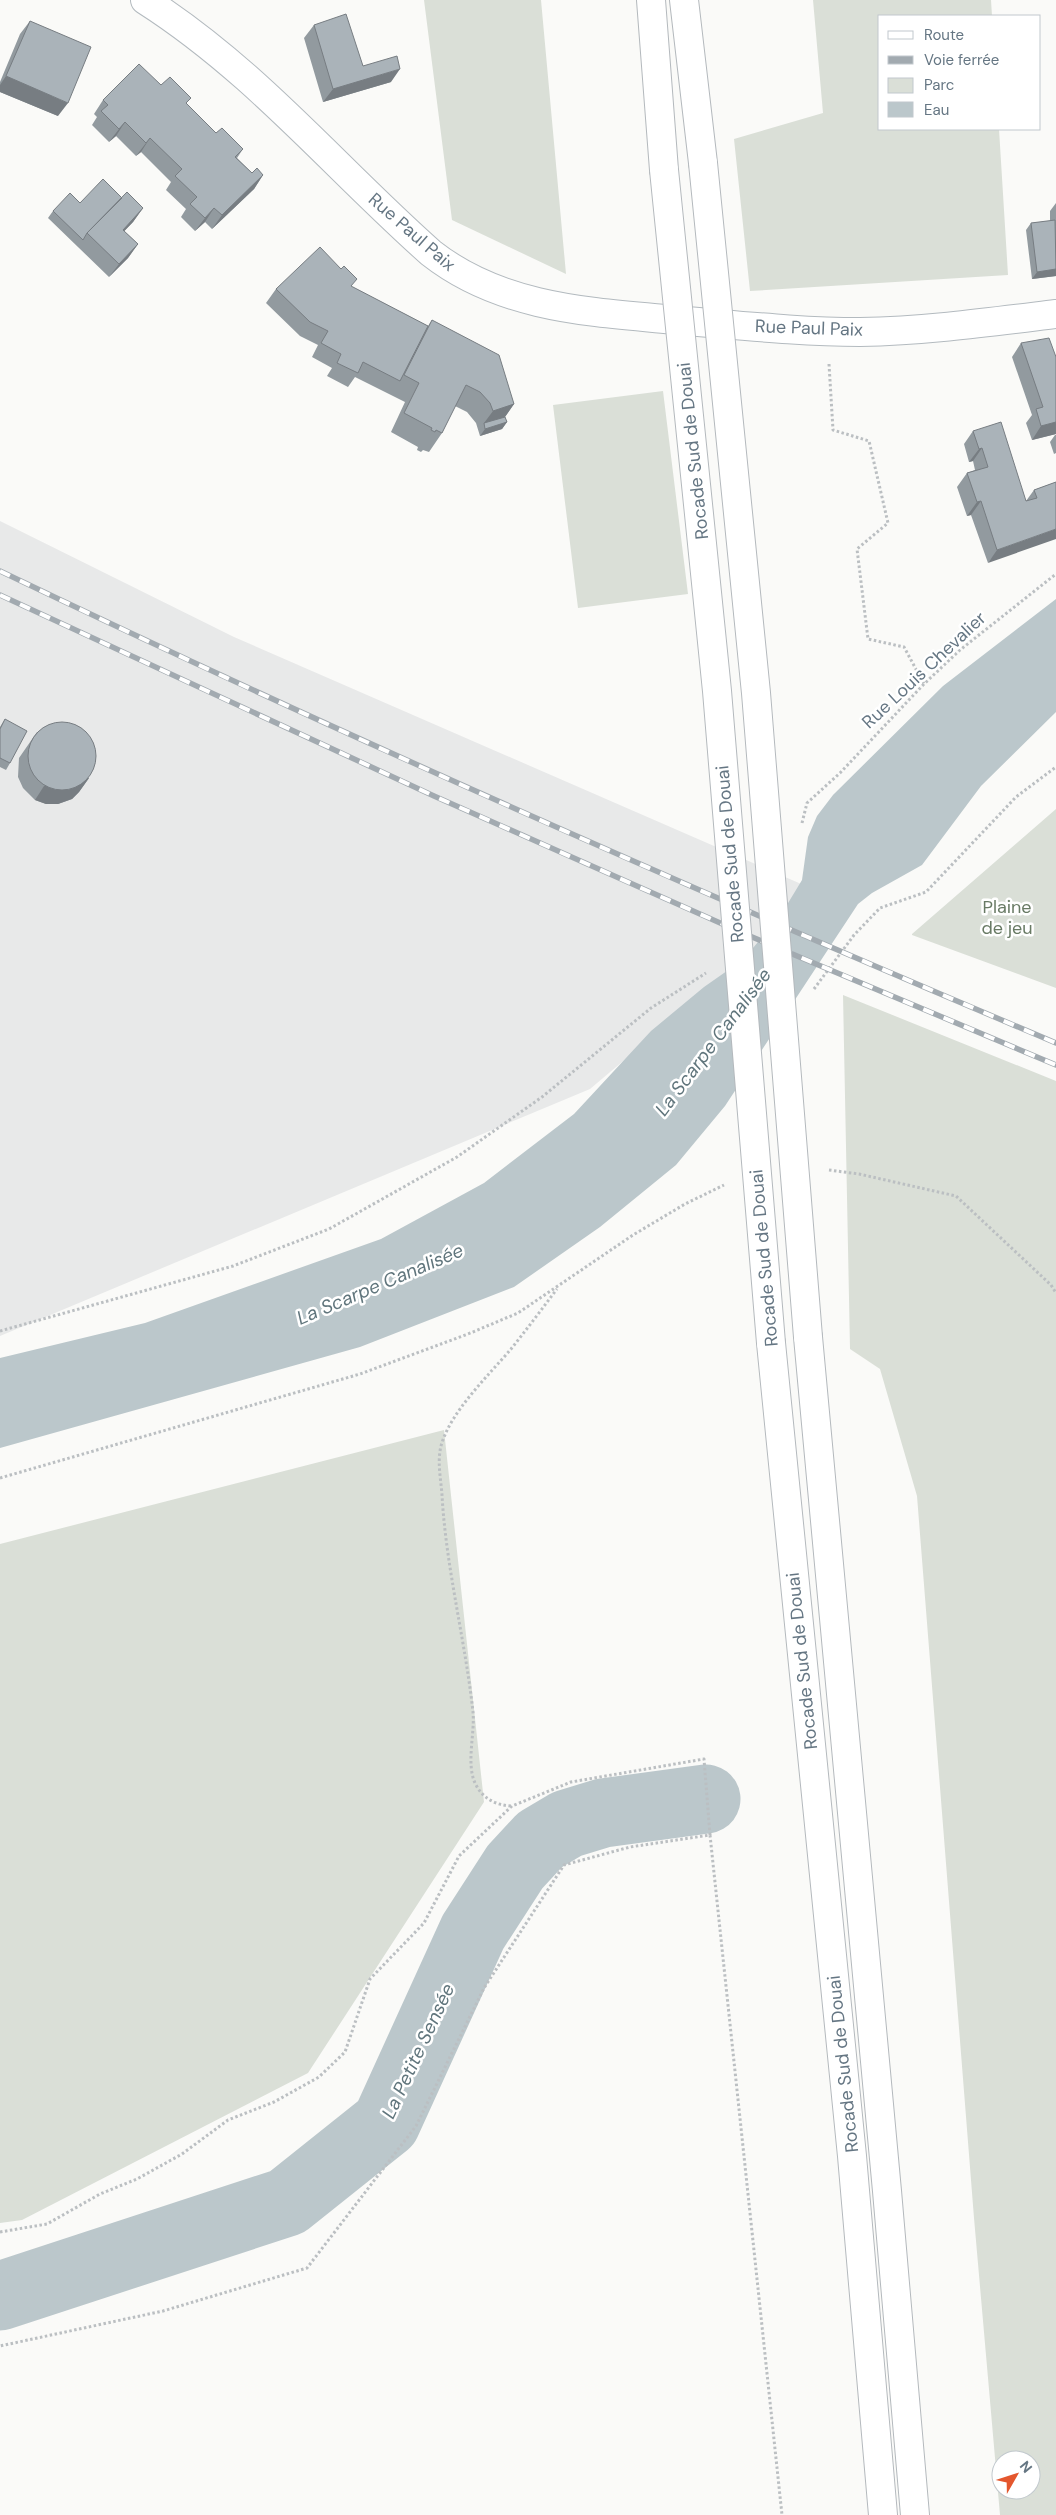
<svg xmlns="http://www.w3.org/2000/svg" width="1056" height="2515" viewBox="0 0 1056 2515" font-family="'DM Sans',sans-serif">
	<style>
		.built { fill: #e8e9e9 }
		.green { fill: #dadfd7; fill-rule: evenodd }
		.water { fill: #bbc7cb }
		.lines { fill: none; stroke-linecap: round; stroke-linejoin: round }
		.river { stroke: #bbc7cb; stroke-width: 69 }
		.secondary-casing { stroke: #b3babf; stroke-width: 30 }
		.highway-casing { stroke: #b4b9bd; stroke-width: 30 }
		.path { stroke: #bbbfc2; stroke-width: 3; stroke-dasharray: 2.5 2.5; stroke-linecap: butt }
		.secondary { stroke: #fff; stroke-width: 28 }
		.highway { stroke: #fff; stroke-width: 28 }
		.rail-casing { stroke: #a2aab0; stroke-width: 5.5 }
		.rail { stroke: #fff; stroke-width: 4; stroke-dasharray: 11; stroke-linecap: butt }
		.highway-bridge-casing { stroke: #b4b9bd; stroke-width: 30; stroke-linecap: butt }
		.highway-bridge { stroke: #fff; stroke-width: 28 }
		.wall { fill: #929a9f }
		.shaded-wall { fill: #777d82 }
		.building { fill: #aab3b9; stroke: #777d82 }
		.labels { text-anchor: middle; dominant-baseline: central; stroke-width: 5; stroke-linejoin: round; paint-order: stroke }
		.street-label { font-size: 18px; fill: #657683; stroke: #fff }
		.park-label { font-size: 18px; fill: #687a64; stroke: #fff }
		.water-label { font-size: 19px; font-style: italic; fill: #60757c; stroke: #fff }
	</style>
	<rect width="100%" height="100%" fill="#fafaf8"/>
	<path class="built" d="M 0,521 L 234,637 L 822,893 L 590,1089 L 0,1336 Z"/>
	<path class="green" d="M 424,0 L 541,0 L 566,274 L 452,220 Z
		M 813,0 L 991,0 L 992,16 L 880,16 L 880,129 L 999,129 L 1008,275 L 750,291 L 734,139 L 823,113 Z
		M 663,391 L 688,594 L 578,608 L 553,405 Z
		M 1056,809 L 1056,988 L 912,935 L 912,934 Z
		M 843,995 L 1056,1081 L 1056,2515 L 1000,2515 L 974,2218 L 917,1496 L 880,1369 L 850,1349 ZM 1001,2460 L 1031,2460 L 1031,2490 L 1001,2490 Z
		M 444,1430 L 484,1802 L 308,2073 L 22,2220 L 0,2223 L 0,1544 Z"/>
	<path class="water" d="M 1056,599 L 1056,712 L 981,786 L 922,865 L 872,893 L 858,904 L 725,1106 L 676,1165 L 600,1227 L 514,1287 L 360,1347 L 0,1448 L 0,1358 L 145,1323 L 381,1239 L 484,1183 L 574,1114 L 651,1031 L 704,987 L 734,966 L 753,948 L 782,913 L 802,880 L 808,837 L 817,816 L 833,795 L 943,686 Z"/>
	<g class="lines">
		<path class="river" d="M 0,2296 L 287,2202 L 386,2123 L 473,1932 L 515,1867 L 540,1840 L 567,1824 L 603,1813 L 706,1799"/>
		<defs>
			<path id="secondary" d="M 145,0 C 256,71 334,167 431,253 C 501,308 589,312 675,320 C 737,325 798,332 860,332 C 925,331 991,322 1056,314"/>
			<path id="highway" d="M 651,0 L 664,170
				M 684,0 L 703,163
				M 808,1337 L 887,2191 L 915,2515
				M 771,1343 L 852,2156 L 883,2515"/>
		</defs>
		<use href="#secondary" class="secondary-casing"/>
		<use href="#highway" class="highway-casing"/>
		<path class="path" d="M 829,364 L 833,430 L 869,441 L 888,523 L 857,549 L 868,639 L 904,647 L 924,684
			M 802,823 L 807,803 L 840,773 L 924,684 L 960,650 L 1056,574
			M 814,989 L 854,935 L 880,908 L 926,892 L 1016,797 L 1056,767
			M 829,1170 L 859,1174 L 956,1196 L 1051,1285 L 1056,1293
			M 0,1331 L 233,1266 L 329,1229 L 457,1157 L 542,1097 L 651,1008 L 706,973
			M 0,1478 L 360,1374 L 468,1334 L 518,1313 L 633,1235 L 685,1204 L 724,1185
			M 511,1806 C 495,1805 482,1798 475,1783 C 466,1763 475,1734 473,1712 C 465,1639 446,1568 442,1495 C 441,1480 437,1462 441,1446 C 450,1412 489,1375 511,1349 C 527,1329 542,1309 557,1289
			M 710,1835 L 782,2515
			M 0,2232 L 47,2224 L 100,2194 L 137,2179 L 182,2154 L 228,2120 L 274,2102 L 319,2077 L 345,2052 L 370,1979 L 424,1923 L 459,1856 L 512,1806 L 571,1782 L 704,1759 L 710,1835 L 630,1847 L 564,1865 L 484,1988 L 416,2126 L 307,2268 L 163,2311 L 0,2346"/>
		<use href="#secondary" class="secondary"/>
		<use href="#highway" class="highway"/>
		<defs>
			<path id="rail" d="M 0,571 C 348,738 701,893 1056,1043
				M 0,595 L 434,796 L 745,934 L 1056,1065"/>
		</defs>
		<use href="#rail" class="rail-casing"/>
		<use href="#rail" class="rail"/>
		<defs>
			<path id="highway-bridge" d="M 703,163 L 756,693 L 808,1337
				M 664,170 L 717,691 L 771,1343"/>
		</defs>
		<use href="#highway-bridge" class="highway-bridge-casing"/>
		<use href="#highway-bridge" class="highway-bridge"/>
	</g>
	<path class="wall" d="M 30,21 L 58,116 L 0,92 L 0,82 L 20,34 Z
		M 314,25 L 363,66 L 391,82 L 323,102 L 304,38 Z
		M 161,85 L 187,104 L 216,133 L 243,149 L 237,158 L 252,173 L 263,175 L 254,189 L 212,229 L 205,222 L 195,231 L 181,217 L 186,209 L 166,190 L 171,182 L 141,152 L 136,156 L 116,136 L 109,142 L 92,125 L 97,117 L 94,114 L 103,100 Z
		M 122,198 L 143,208 L 133,222 L 124,231 L 138,244 L 128,258 L 109,277 L 48,218 L 53,211 L 80,203 Z
		M 1056,203 L 1056,276 L 1032,279 L 1026,230 L 1031,223 L 1050,221 L 1050,211 Z
		M 352,287 L 428,326 L 432,320 L 514,404 L 505,417 L 507,422 L 502,429 L 480,436 L 476,423 L 467,412 L 455,406 L 442,433 L 429,452 L 423,450 L 421,452 L 417,450 L 418,447 L 391,432 L 405,402 L 355,377 L 348,387 L 327,376 L 332,368 L 312,357 L 318,345 L 300,336 L 266,303 L 276,289 Z
		M 1021,343 L 1056,357 L 1056,434 L 1032,440 L 1026,423 L 1032,415 L 1012,357 Z
		M 973,431 L 1026,501 L 1034,490 L 1056,482 L 988,563 L 971,515 L 967,516 L 957,487 L 967,473 L 975,470 L 973,461 L 969,462 L 964,444 Z
		M 1055,435 L 1056,435 L 1056,453 L 1054,454 L 1050,442 Z
		M 5,719 L 10,763 L 6,770 L 0,767 L 0,727 Z
		M 37,732 L 89,778 L 79,792 L 72,799 L 58,804 L 46,804 L 35,800 L 23,788 L 18,777 L 19,758 Z"/>
	<path class="shaded-wall" d="M 400,69 L 391,82 L 323,102 L 333,89 Z
		M 6,76 L 68,103 L 58,116 L 0,92 L 0,85 Z
		M 125,122 L 116,136 L 109,142 L 119,129 Z
		M 150,138 L 141,152 L 136,156 L 146,143 Z
		M 263,175 L 254,189 L 212,229 L 222,215 Z
		M 143,208 L 133,222 L 113,243 L 123,230 Z
		M 214,208 L 205,222 L 195,231 L 205,218 Z
		M 138,244 L 128,258 L 109,277 L 119,264 Z
		M 1056,269 L 1056,276 L 1032,279 L 1037,272 Z
		M 514,404 L 500,424 L 484,423 L 493,411 Z
		M 507,422 L 502,429 L 480,436 L 485,429 Z
		M 1056,422 L 1056,434 L 1032,440 L 1041,426 Z
		M 982,448 L 973,461 L 969,462 L 979,449 Z
		M 981,501 L 971,515 L 967,516 L 977,502 Z
		M 1056,529 L 1056,539 L 988,563 L 997,550 Z
		M 89,778 L 79,792 L 72,799 L 58,804 L 46,804 L 35,800 L 44,786 Z"/>
	<path class="building" d="M 346,14 L 363,66 L 397,56 L 400,69 L 333,89 L 314,25 Z
		M 30,21 L 91,47 L 68,103 L 6,76 Z
		M 139,64 L 161,85 L 170,77 L 191,98 L 186,103 L 216,133 L 222,128 L 243,149 L 235,157 L 252,173 L 257,168 L 263,175 L 222,215 L 214,208 L 205,218 L 190,204 L 197,197 L 175,176 L 182,169 L 150,138 L 146,143 L 125,122 L 119,129 L 101,111 L 108,105 L 103,100 Z
		M 103,179 L 122,198 L 87,233 L 83,240 L 53,211 L 70,193 L 80,203 Z
		M 127,192 L 143,208 L 123,230 L 138,244 L 119,264 L 87,233 Z
		M 1055,220 L 1056,269 L 1037,272 L 1031,223 Z
		M 320,247 L 341,269 L 344,266 L 357,279 L 351,286 L 428,326 L 400,381 L 363,362 L 358,373 L 337,363 L 341,354 L 321,343 L 328,331 L 310,322 L 276,289 Z
		M 432,320 L 499,355 L 514,404 L 493,411 L 490,403 L 480,392 L 466,385 L 442,433 L 436,430 L 435,432 L 431,430 L 432,428 L 404,413 L 419,383 L 404,375 Z
		M 1049,338 L 1056,357 L 1056,422 L 1041,426 L 1036,409 L 1043,407 L 1021,343 Z
		M 505,417 L 507,422 L 485,429 L 484,423 Z
		M 1001,422 L 1026,501 L 1037,498 L 1034,490 L 1056,482 L 1056,529 L 997,550 L 981,501 L 977,502 L 967,473 L 988,467 L 982,448 L 979,449 L 973,431 Z
		M 5,719 L 27,731 L 10,763 L 0,758 L 0,729 Z
		M28 756a34 34 0 1 1 68 0a34 34 0 1 1-68 0Z"/>
	<g class="labels">
		<g class="street-label">
			<text transform="translate(412 232) rotate(41)">Rue Paul Paix</text>
			<text transform="translate(809 328) rotate(2)">Rue Paul Paix</text>
			<text transform="translate(693 451) rotate(-96)">Rocade Sud de Douai</text>
			<text transform="translate(924 670) rotate(-43)">Rue Louis Chevalier</text>
			<text transform="translate(730 854) rotate(-95)">Rocade Sud de Douai</text>
			<text transform="translate(764 1258) rotate(-95)">Rocade Sud de Douai</text>
			<text transform="translate(802 1661) rotate(-96)">Rocade Sud de Douai</text>
			<text transform="translate(843 2064) rotate(-96)">Rocade Sud de Douai</text>
		</g>
		<g class="park-label">
			<text x="1007" y="907">Plaine<tspan x="1007" dy="21">de jeu</tspan></text>
		</g>
		<g class="water-label">
			<text transform="translate(713 1042) rotate(-53)">La Scarpe Canalisée</text>
			<text transform="translate(380 1284) rotate(-23)">La Scarpe Canalisée</text>
			<text transform="translate(418 2051) rotate(-65)">La Petite Sensée</text>
		</g>
	</g>
	<rect x="878" y="15" width="162" height="115" fill="#ffffff" stroke="#c1c8cd"/>
	<rect x="888" y="31" width="25" height="8" fill="#ffffff" stroke="#c1c8cd"/>
	<text x="924" y="40" font-size="15" fill="#657683">Route</text>
	<rect x="888" y="56" width="25" height="8" fill="#a2aab0" stroke="#c1c8cd"/>
	<text x="924" y="65" font-size="15" fill="#657683">Voie ferrée</text>
	<rect x="888" y="78" width="25" height="15" fill="#dadfd7" stroke="#c1c8cd"/>
	<text x="924" y="90" font-size="15" fill="#657683">Parc</text>
	<rect x="888" y="102" width="25" height="15" fill="#bbc7cb" stroke="#c1c8cd"/>
	<text x="924" y="115" font-size="15" fill="#657683">Eau</text>
	<g transform="translate(1016 2475) rotate(51)"><circle r="24" fill="#ffffff" stroke="#c1c8cd"/>
	<path d="M0-4L9 19L0 12L-9 19Z" fill="#e4572e"/>
	<text y="-8" font-size="14" font-weight="bold" text-anchor="middle" fill="#657683">N</text>
	</g>
</svg>
